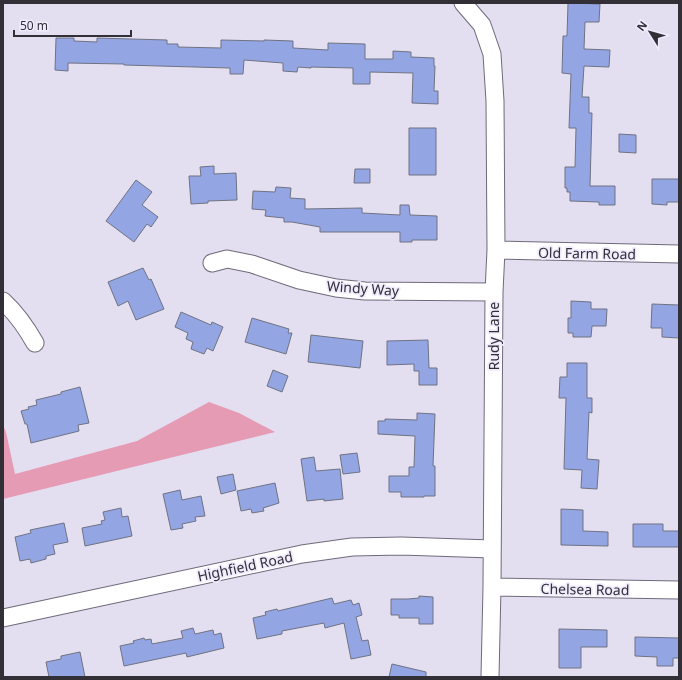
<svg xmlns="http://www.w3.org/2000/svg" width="682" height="680" viewBox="0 0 682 680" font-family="'Noto Sans',sans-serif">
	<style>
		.forest { fill: #e59bb3 }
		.building { fill: #94a5e3; stroke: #6e7383 }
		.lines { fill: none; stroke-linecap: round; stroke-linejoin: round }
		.minor-casing { stroke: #6f6a7a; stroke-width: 19 }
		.minor { stroke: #fff; stroke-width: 17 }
		.labels { text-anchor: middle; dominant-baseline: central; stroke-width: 3.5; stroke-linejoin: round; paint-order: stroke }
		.street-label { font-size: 14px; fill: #322f36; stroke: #f1ebfe }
	</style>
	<rect width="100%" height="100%" fill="#e4def1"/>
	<path class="forest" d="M 209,402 L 239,413 L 275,432 L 3,499 L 3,425 L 6,432 L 15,474 L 137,441 Z"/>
	<path class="building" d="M 568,3 L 600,4 L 599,22 L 585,22 L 584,49 L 610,50 L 609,67 L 584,66 L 582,97 L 589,97 L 589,113 L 592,113 L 590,186 L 615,186 L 615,205 L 599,205 L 599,202 L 570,201 L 570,192 L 567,192 L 567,188 L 565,188 L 565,167 L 575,167 L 576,128 L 569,128 L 571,74 L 562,73 L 563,36 L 567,36 Z
		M 56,38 L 74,38 L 74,41 L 97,42 L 97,38 L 167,40 L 167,44 L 178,44 L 178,47 L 221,48 L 221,40 L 264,41 L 264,40 L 293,41 L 293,48 L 328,50 L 328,43 L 365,44 L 365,59 L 393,59 L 393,51 L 411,52 L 411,57 L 434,58 L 434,66 L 435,66 L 434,91 L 438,91 L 438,104 L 412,103 L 413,73 L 370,72 L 370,84 L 353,84 L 353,68 L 311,67 L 311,68 L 298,67 L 297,72 L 283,71 L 283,63 L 244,60 L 243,74 L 230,74 L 230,68 L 124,65 L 124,64 L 68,63 L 68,71 L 55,70 Z
		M 409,128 L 436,128 L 436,175 L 409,175 Z
		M 619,134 L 636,135 L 636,153 L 619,152 Z
		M 214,166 L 214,174 L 236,173 L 237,200 L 208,201 L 208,203 L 191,204 L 189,176 L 201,176 L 200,167 Z
		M 355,169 L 370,169 L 370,183 L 354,183 Z
		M 652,179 L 679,179 L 679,202 L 667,202 L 667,205 L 652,204 Z
		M 136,180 L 152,192 L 142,205 L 158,217 L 151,227 L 147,224 L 134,242 L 106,221 Z
		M 276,187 L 291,188 L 290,198 L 305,199 L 305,209 L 362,208 L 362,213 L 400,215 L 400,205 L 409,205 L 410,215 L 437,216 L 437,240 L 412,240 L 412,242 L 400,242 L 400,232 L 320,232 L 320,227 L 292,222 L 284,222 L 284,218 L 265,216 L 266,210 L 252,209 L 253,191 L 275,192 Z
		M 143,268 L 149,280 L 151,279 L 164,309 L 136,320 L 128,301 L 118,306 L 108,282 Z
		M 571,301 L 591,302 L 591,309 L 607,309 L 606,326 L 592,326 L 591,337 L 573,337 L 573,333 L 568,333 L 568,318 L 571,318 Z
		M 652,304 L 679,305 L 679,338 L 662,337 L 662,328 L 651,328 Z
		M 181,312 L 211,325 L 212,322 L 223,327 L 213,351 L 207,348 L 204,354 L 191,349 L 193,342 L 186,339 L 188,333 L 175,327 Z
		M 252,318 L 289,329 L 288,333 L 292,333 L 286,354 L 245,342 Z
		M 311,335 L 363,341 L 360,368 L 308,362 Z
		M 428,340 L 429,368 L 437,368 L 437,385 L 419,385 L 419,371 L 414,371 L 414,364 L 387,365 L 387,341 Z
		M 567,363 L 587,363 L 587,398 L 592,398 L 592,413 L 589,412 L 587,459 L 599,460 L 597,489 L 581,488 L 582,470 L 564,469 L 566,398 L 559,398 L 560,377 L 567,377 Z
		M 273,370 L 288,376 L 282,392 L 267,386 Z
		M 80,387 L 89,423 L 78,425 L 79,431 L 31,443 L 27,424 L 25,424 L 21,411 L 29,409 L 28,407 L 37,405 L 36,400 L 61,394 L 61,392 Z
		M 417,413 L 435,414 L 433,466 L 435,466 L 435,496 L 424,496 L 424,497 L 401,497 L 401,492 L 389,492 L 389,476 L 409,476 L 409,467 L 414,467 L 415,436 L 378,434 L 378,421 L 385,421 L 385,419 L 417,420 Z
		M 357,453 L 360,472 L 343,474 L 340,455 Z
		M 314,457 L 316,471 L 340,469 L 343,499 L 324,501 L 324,499 L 307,501 L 301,459 Z
		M 233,474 L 236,490 L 221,494 L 217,477 Z
		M 275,483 L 279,503 L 263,508 L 264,511 L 252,513 L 251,509 L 241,511 L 237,491 Z
		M 180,490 L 182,500 L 201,496 L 205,516 L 195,517 L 196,521 L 182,524 L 183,528 L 171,530 L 163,494 Z
		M 121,508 L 122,517 L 128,516 L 132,536 L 85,546 L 82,528 L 102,524 L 101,521 L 105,520 L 103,512 Z
		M 561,509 L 583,510 L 583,531 L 608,532 L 608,546 L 561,545 Z
		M 64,523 L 68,542 L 53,545 L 55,554 L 46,556 L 46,559 L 31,563 L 30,559 L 20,561 L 15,537 L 31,533 L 30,530 Z
		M 633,524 L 663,524 L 663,531 L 679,531 L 679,547 L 633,547 Z
		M 419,596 L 433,597 L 433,624 L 419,624 L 419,618 L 399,618 L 399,615 L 391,615 L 391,599 L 408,599 L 419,598 Z
		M 332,598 L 334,604 L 351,600 L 353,605 L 359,603 L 362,615 L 356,617 L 362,641 L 368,640 L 371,655 L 351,659 L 344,623 L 325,628 L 324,623 L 282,631 L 282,634 L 257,639 L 253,618 L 266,615 L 265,612 L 277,609 L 278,611 Z
		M 193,628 L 195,634 L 213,630 L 214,635 L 221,633 L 224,648 L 187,657 L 186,653 L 124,666 L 120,646 L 134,643 L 133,641 L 144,638 L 145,640 L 151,639 L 152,644 L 183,638 L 181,631 Z
		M 559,629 L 607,630 L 607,647 L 581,647 L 581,668 L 559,668 Z
		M 635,637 L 679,638 L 679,658 L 673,658 L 673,666 L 657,666 L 657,657 L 635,656 Z
		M 80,652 L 85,677 L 49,677 L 46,662 L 61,659 L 61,656 Z
		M 392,664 L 426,672 L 426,677 L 389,677 Z"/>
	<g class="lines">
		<defs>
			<path id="minor" d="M 463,3 L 482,25 L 492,54 L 495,101 L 496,250 L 494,292 L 492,587 L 490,677
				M 496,250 L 679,254
				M 212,263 L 227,259 L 252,264 L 299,280 L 336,288 L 365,291 L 494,292
				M 3,301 C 16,313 26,327 35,343
				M 492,587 L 679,590
				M 3,618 L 302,554 L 352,547 L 401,546 L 492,549"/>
		</defs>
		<use href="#minor" class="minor-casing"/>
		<use href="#minor" class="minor"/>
	</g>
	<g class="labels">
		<g class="street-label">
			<text transform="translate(587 253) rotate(1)">Old Farm Road</text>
			<text transform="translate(363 288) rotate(4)">Windy Way</text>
			<text transform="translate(493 336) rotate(-90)">Rudy Lane</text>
			<text transform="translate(245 566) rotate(-12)">Highfield Road</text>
			<text transform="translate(585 589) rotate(1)">Chelsea Road</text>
		</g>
	</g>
	<rect width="682" height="680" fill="none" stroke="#322f36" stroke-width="8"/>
	<g transform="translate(650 32) rotate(307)" stroke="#f1ebfe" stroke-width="3" paint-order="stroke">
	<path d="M0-3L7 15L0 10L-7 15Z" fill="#322f36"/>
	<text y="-6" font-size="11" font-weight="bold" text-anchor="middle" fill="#322f36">N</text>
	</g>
	<path d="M14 30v6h117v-6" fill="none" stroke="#322f36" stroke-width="2"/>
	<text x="20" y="30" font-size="12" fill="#322f36" stroke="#f1ebfe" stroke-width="3" paint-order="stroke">50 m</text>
</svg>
